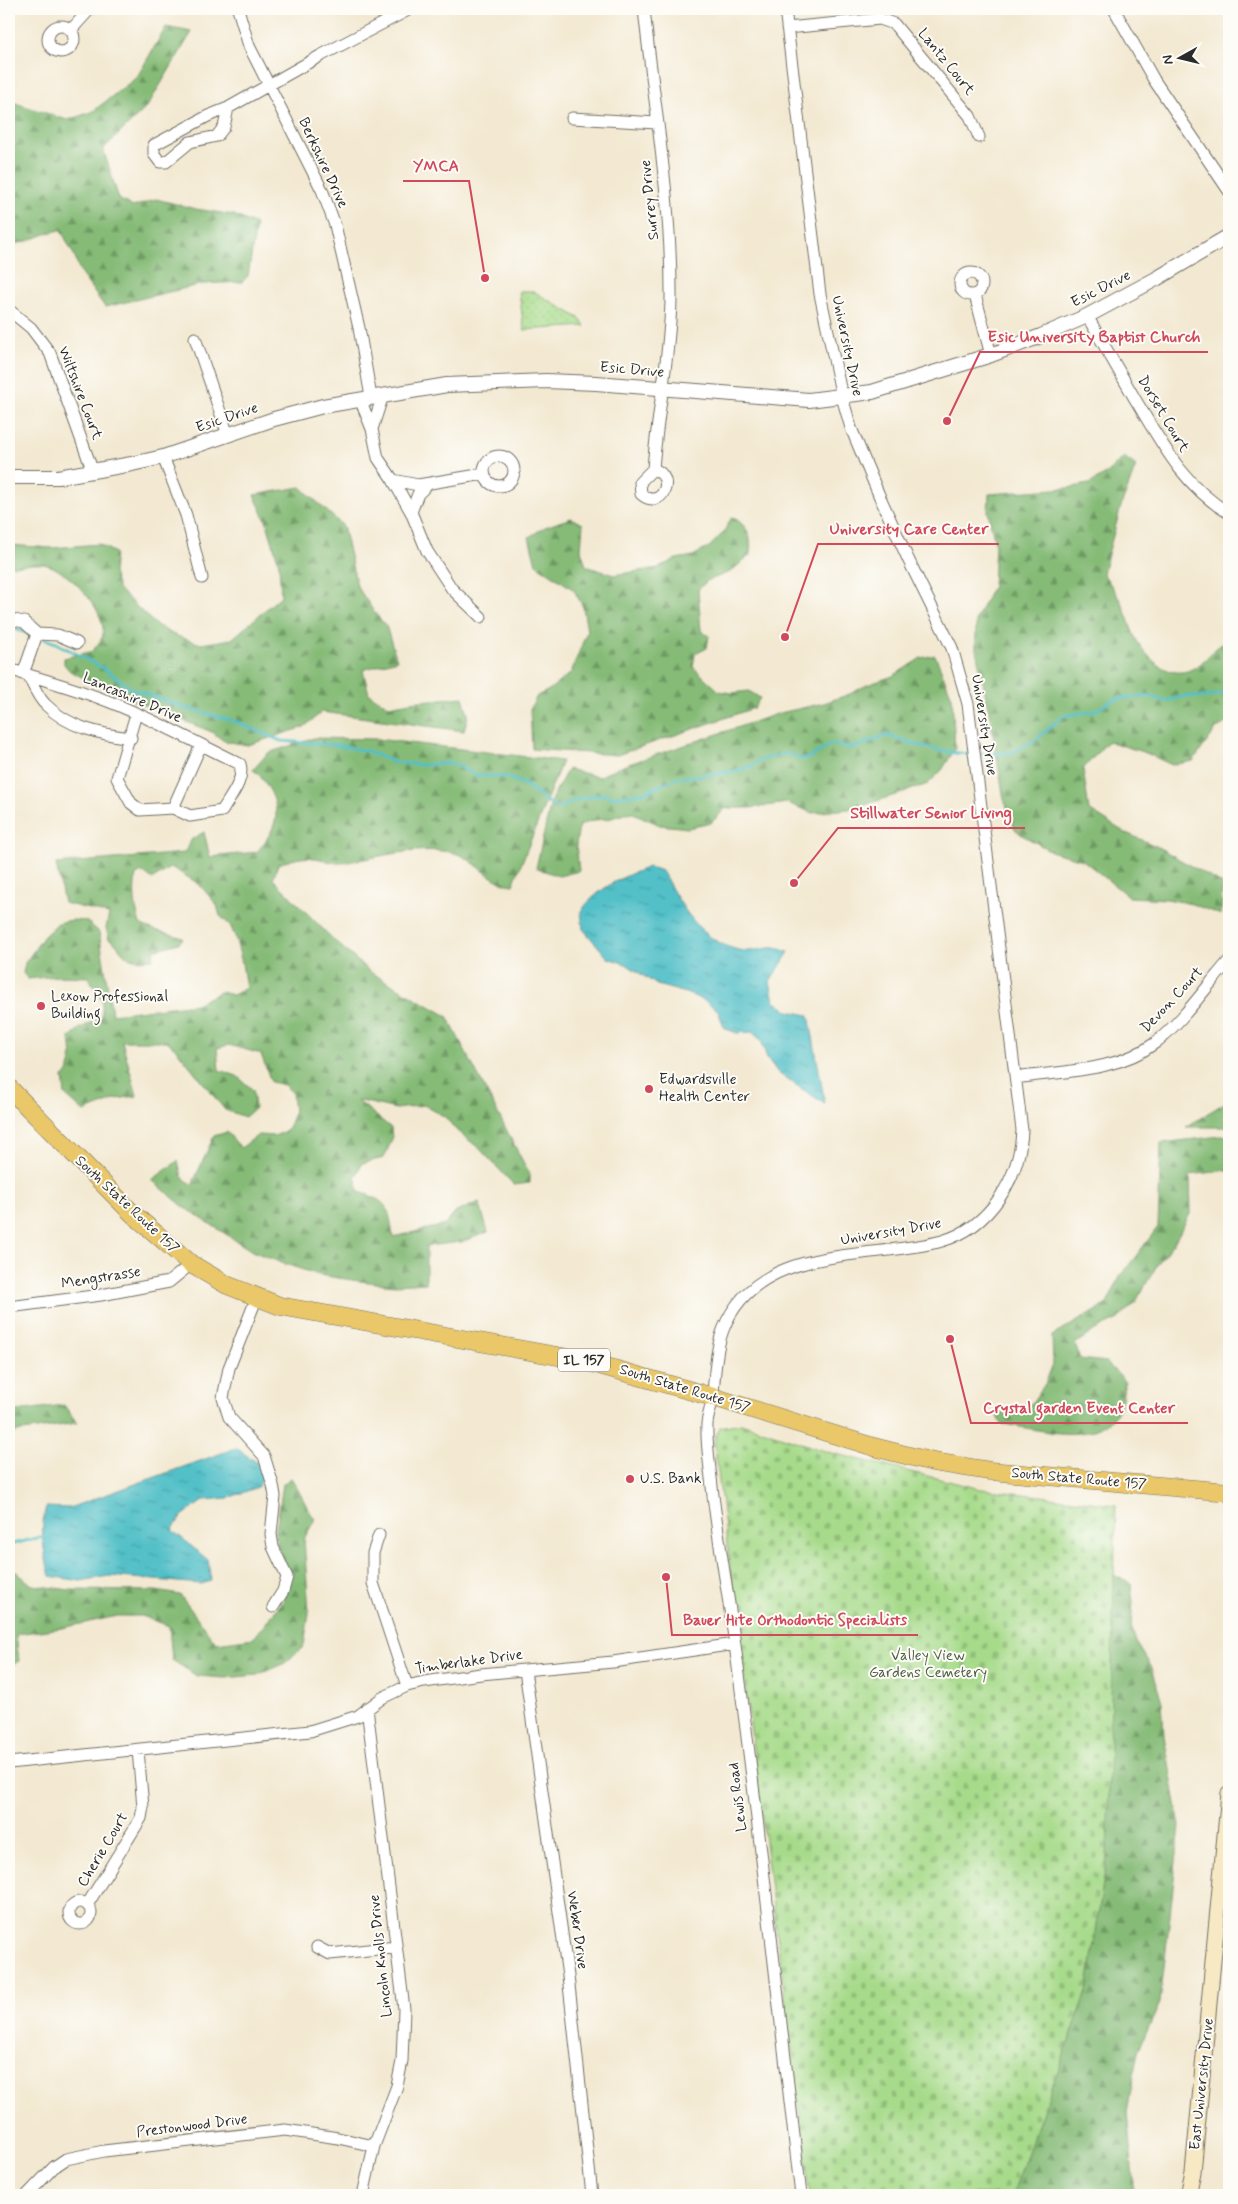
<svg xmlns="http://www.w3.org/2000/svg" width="1238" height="2204" viewBox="0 0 1238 2204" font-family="Mynerve,sans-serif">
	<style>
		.grass { fill: url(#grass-dots); stroke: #69835b }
		.forest { fill: url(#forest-firs); stroke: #587351 }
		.cemetery { fill: url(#cemetery-stones); stroke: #69835b }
		.water { fill: url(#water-ripples); stroke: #3e767a }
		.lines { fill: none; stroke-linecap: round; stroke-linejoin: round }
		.stream { stroke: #52c0c8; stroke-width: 3 }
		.minor-casing { stroke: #716e65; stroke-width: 13 }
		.tertiary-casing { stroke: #716e65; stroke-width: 16 }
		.secondary-casing { stroke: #716e65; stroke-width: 17 }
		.primary-casing { stroke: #716e65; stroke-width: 19 }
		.minor { stroke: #fff; stroke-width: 11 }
		.tertiary { stroke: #fff; stroke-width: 14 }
		.secondary { stroke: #f7e9c3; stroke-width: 15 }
		.primary { stroke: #eac769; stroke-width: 18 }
		.poi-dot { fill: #d1495b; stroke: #fdfcf7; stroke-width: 2 }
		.labels { text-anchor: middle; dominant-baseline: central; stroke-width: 4; stroke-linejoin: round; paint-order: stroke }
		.shield { fill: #fdfcf7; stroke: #6a6a68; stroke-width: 1 }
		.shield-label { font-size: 14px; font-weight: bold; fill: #2b2b2b }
		.street-label { font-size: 15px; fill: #2b2b2b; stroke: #fdfcf7 }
		.poi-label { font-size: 15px; fill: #2b2b2b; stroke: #fdfcf7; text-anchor: start }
		.park-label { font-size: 15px; fill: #506048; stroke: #fdfcf7 }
		.leader { fill: none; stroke: #d1495b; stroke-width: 2 }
		.callout-dot { fill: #d1495b; stroke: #fdfcf7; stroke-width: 2 }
		.callout-label { font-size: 16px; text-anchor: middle; font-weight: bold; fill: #d1495b; stroke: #fdfcf7; stroke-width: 4; stroke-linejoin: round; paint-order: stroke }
	</style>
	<defs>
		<pattern id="grass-dots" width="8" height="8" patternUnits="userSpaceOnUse" patternTransform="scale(1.25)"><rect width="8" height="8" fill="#a7db8b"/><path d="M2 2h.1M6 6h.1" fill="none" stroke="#90bc78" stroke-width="1.8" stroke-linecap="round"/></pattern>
		<pattern id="forest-firs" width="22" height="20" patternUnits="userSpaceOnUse" patternTransform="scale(1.25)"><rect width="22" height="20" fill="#85bb77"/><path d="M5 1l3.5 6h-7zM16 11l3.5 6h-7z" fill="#6d9862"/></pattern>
		<pattern id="cemetery-stones" width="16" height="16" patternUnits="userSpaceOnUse" patternTransform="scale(1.25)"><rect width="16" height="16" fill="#a7db8b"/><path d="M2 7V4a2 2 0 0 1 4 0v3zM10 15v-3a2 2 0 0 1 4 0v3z" fill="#90bc78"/></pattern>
		<pattern id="water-ripples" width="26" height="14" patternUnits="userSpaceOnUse" patternTransform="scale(1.25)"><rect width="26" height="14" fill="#52c0c8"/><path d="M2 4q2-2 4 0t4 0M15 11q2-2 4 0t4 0" fill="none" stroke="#449ca3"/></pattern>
	</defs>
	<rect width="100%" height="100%" fill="#fdfcf7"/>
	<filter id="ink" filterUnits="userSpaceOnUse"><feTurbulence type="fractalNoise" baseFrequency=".02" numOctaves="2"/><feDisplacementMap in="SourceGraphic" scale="10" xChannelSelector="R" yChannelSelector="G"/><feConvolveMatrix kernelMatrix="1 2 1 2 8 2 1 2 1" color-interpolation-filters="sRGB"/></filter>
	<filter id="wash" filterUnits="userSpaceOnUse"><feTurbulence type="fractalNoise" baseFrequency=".0096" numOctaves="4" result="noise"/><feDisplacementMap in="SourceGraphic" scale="20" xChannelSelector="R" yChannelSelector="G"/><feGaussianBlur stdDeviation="1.12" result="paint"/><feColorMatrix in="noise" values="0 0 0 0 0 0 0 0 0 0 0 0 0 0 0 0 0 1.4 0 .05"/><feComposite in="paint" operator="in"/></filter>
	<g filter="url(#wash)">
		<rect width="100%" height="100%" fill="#f3e9d2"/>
		<path class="grass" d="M 519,291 L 533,291 L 579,318 L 585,326 L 524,330 Z"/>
		<path class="forest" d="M 166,27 L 192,32 L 147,107 L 103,149 L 119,199 L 133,207 L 156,199 L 196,209 L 234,215 L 256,225 L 248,276 L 242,282 L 203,284 L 105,307 L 81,274 L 74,255 L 61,230 C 43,232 26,245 9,244 L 9,101 L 67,120 L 92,112 L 137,77 Z
			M 1124,457 L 1136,466 L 1121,506 L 1103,573 C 1110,584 1119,596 1124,609 C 1128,617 1130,626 1134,635 C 1143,654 1166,680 1190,670 C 1206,664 1214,645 1229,640 L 1229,721 L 1217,728 L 1193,761 L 1172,765 L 1146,753 L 1108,741 L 1083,769 L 1089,810 L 1124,832 L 1158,847 L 1222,884 L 1221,915 L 1192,904 L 1167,899 L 1129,897 L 1083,860 L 1053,852 L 1022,835 L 1015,829 L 1004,799 L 989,711 L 976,650 L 976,619 L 993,586 L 995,544 L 988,511 L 989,494 L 1068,488 L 1089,484 L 1106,474 Z
			M 301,487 L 343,526 L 357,586 L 374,612 L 386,626 L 397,660 L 363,670 L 369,694 L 389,706 L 410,702 L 463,697 L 468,715 L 464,731 L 322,712 L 304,727 L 248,745 L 224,741 L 212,732 L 114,693 L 70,671 L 64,664 L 64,658 L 93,651 C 96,646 102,640 103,634 C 106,609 70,573 48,565 C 37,562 20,566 9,566 L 9,545 L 52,548 L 99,544 L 115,553 L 113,573 L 118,589 L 155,624 L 174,635 L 201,644 L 232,639 L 281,596 L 279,564 L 266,520 L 254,495 Z
			M 732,517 C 749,526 752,537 750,555 L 730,572 L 707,581 L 698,590 L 701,631 L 709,636 L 707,648 L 695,654 L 693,667 L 719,691 L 732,693 L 749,691 L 760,698 L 754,708 L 617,755 L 532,749 L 530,709 L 537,696 L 549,690 L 571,673 L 587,631 L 583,607 L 574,590 L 536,564 L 529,537 L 545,527 L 571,518 L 583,524 L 581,550 L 586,566 L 614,575 L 658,568 L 676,559 L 693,556 L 709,547 L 723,533 Z
			M 935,655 L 952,697 L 955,749 L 942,770 L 928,784 L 856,808 L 813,813 L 787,803 L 750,808 L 726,808 L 711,823 L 688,828 L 660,825 L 631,812 L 608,819 L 594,820 L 579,826 L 576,845 L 579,871 L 559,876 L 536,868 L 552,798 L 568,769 L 599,777 L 617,768 L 780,713 L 824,703 L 850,694 L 867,685 L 893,676 L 921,658 Z
			M 314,738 L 376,739 L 562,761 L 513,885 C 488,883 475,856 450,852 C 413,846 377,858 341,863 C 333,864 324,859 315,858 C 302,856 291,860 278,864 L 273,879 L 336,942 L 370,972 L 447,1016 L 530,1175 L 530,1183 L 514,1185 L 479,1148 L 457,1131 L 445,1117 L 424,1105 L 396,1109 L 357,1100 L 391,1128 L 392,1139 L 384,1158 L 362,1163 L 355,1177 L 359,1192 C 389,1201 389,1208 393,1237 L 445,1225 L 456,1212 L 479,1202 L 488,1232 L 461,1242 L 426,1246 L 426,1283 L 395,1285 L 359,1281 L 319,1275 L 282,1263 L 252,1251 L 184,1207 L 152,1180 L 178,1161 L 182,1177 L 192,1185 L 214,1136 L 227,1132 L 241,1148 L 258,1135 L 274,1136 L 287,1131 L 294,1113 L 292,1092 L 284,1085 L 271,1082 L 261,1054 L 229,1045 L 217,1048 L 219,1070 L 237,1076 L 253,1090 L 255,1108 L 245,1117 L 225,1110 L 176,1049 L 167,1041 L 122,1041 L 137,1096 L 116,1099 L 84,1112 L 65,1095 L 63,1077 L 68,1073 L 72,1056 L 70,1037 L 79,1029 L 102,1017 L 102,1000 L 88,977 L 57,976 L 28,979 L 23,973 L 25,963 L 44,936 L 58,923 L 72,920 L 86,921 L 99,932 L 112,1014 L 196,1004 L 220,992 L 233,995 L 246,988 L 242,963 L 235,936 L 230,925 L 220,916 L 217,905 L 199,884 L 171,867 L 153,879 L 142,872 L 136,875 C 133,891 135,908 140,924 C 153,931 169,933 183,938 L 179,943 L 154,950 L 153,959 C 143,960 132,961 124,954 C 118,948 117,943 109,939 L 106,928 L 109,914 L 64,903 L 56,864 L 184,853 L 192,839 L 204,832 L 210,857 L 257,852 C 276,829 284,811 266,784 C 262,779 259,773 253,770 L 268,753 Z
			M 1229,1100 L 1229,1127 L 1186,1127 Z
			M 1229,1135 L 1229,1170 L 1190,1175 L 1191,1212 L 1175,1241 L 1160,1260 L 1135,1303 L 1118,1319 L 1095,1330 L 1075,1344 L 1080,1359 L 1106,1362 L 1125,1381 C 1123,1390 1122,1407 1116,1414 C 1091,1448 1037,1428 1002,1424 L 996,1415 L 1031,1404 L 1045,1384 L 1053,1364 L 1052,1336 L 1107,1304 L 1120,1277 L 1158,1227 L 1161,1143 Z
			M 64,1405 L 77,1423 L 16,1432 L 9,1436 L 9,1412 Z
			M 291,1478 C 301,1492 304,1505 315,1519 L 304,1539 L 309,1613 L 304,1646 L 285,1663 L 257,1675 L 225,1678 L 197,1676 L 172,1660 L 169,1626 L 142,1616 L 117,1616 L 62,1628 L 16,1634 L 19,1661 L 9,1667 L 9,1566 L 32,1585 L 70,1590 L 156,1591 L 180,1595 L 216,1643 L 254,1638 L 283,1601 L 288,1591 L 283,1562 L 275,1536 L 283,1484 Z
			M 1114,1575 L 1131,1584 L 1133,1602 L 1131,1626 L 1136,1642 L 1152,1668 L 1162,1702 L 1164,1736 L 1180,1826 L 1160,2003 L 1138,2051 L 1127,2112 L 1133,2179 L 1132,2195 L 1012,2195 L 1087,1992 L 1107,1856 Z"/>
		<path class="cemetery" d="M 741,1423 L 828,1452 L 981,1489 L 1116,1505 L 1107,1856 L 1087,1992 L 1012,2195 L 810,2195 L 714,1441 L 720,1427 Z"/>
		<path class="water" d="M 649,867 L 662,871 C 681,905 700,944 744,951 C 754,952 765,947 775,948 C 779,948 785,951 789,952 L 770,982 L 774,1001 L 788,1011 L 809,1015 L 825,1104 L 778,1073 L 767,1058 L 761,1040 L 752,1032 L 737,1033 L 724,1028 L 718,1010 L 703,1000 L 686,993 L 657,985 L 626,964 L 608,958 L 583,929 L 581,911 C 598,888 623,876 649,867 Z
			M 236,1448 L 262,1466 L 264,1475 L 258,1487 L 228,1498 L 204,1500 L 182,1516 L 172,1530 L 208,1560 L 211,1581 L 201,1584 L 109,1576 L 80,1581 L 50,1576 C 44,1552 39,1531 46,1507 L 69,1508 Z"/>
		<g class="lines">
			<path class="stream" d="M 9,627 L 30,634
				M 45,639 L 54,642 L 103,668 L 132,689 L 186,708 L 234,721 L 281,741 L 336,745 L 367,751 L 393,762 L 420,765 L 452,763 L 475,775 L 506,777 L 526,785 L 547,802 L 559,808 L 576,800 L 603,794 L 612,797 L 643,793 L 677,778 L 731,772 L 749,767 L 763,759 L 789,753 L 800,759 L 809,758 L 831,744 L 853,748 L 887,735 C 914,745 942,753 971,754
				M 977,754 L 1011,753 L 1036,740 L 1062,716 L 1095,711 L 1114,699 L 1150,696 L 1164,701 L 1186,696 L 1205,697 L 1229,692
				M 9,1545 L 45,1536"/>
		</g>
	</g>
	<g filter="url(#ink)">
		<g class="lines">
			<defs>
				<path id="minor" d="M 238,9 L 249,46 L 322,190 L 335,225 L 359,328 L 371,397
					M 644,9 C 654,105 672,202 671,300 C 670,357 657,413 653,469 L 640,482 L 641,494 C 661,512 678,477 653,469
					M 785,9 L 820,294 L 842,397 L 851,428 L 879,495 L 909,561 L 952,648 L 968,704 L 1022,1130 C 1020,1178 990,1227 942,1241 C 868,1261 757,1242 723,1330 C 716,1349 715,1372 713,1393 C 713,1403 708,1413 707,1424 C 706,1445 710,1466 712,1487 C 718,1540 728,1592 735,1645 C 760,1828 779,2012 801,2195
					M 1114,9 L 1154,80 L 1229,191
					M48 39a13 13 0 1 1 26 0a13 13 0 1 1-26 0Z
					M 787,28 L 880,19 L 894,24 L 970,116 L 979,137
					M 71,30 L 90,9
					M 228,108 L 224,127 L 217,136 L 190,142 L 166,162 L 160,162 L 154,154 L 154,145 L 208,116 L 228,108 L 320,56 L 410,9
					M 572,118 L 657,123
					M960 284a11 11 0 1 1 22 0a11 11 0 1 1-22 0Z
					M 975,295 L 991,355
					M 9,310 L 31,328 L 50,353 L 93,472
					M 1087,316 C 1103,343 1119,371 1135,399 C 1161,442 1184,487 1229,513
					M 195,338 L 228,435
					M 360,399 L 372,429 L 378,458 L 393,480 L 411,512 L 427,551 L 452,589 L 481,617
					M 372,429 L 383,395
					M484 471a15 15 0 1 1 30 0a15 15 0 1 1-30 0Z
					M 163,457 L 186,515 L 202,578
					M 393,480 L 418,485 L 484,474
					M 411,512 L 418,494 L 428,484
					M 9,619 L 24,622 L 37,634 L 58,635 L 77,643
					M 9,669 C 47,681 86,691 122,707 C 162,724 201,745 240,764 C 245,780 230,797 222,811 L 190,816 L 173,808 L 201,745
					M 23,674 L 37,634
					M 28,675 C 33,685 38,698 46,705 C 69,728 100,734 131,738
					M 136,714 L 117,778 L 131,803 L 140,810 L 173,808
					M 1016,1078 C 1061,1071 1117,1072 1155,1043 C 1182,1022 1206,987 1229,961
					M 257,1297 L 229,1368 L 223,1398 L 229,1417 L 264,1456 L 273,1485 L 275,1496 L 271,1534 L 273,1547 L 287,1577 L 283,1591 L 273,1607
					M 9,1307 L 101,1295 L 169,1282 L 191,1264
					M 379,1535 L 373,1553 L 373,1583 L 407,1686
					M 525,1670 L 568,1976 L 592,2195
					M 9,1763 L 310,1731 L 358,1716 L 382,1698 L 407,1686 L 424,1682 L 481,1674 L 613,1662 L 735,1644
					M69 1913a11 11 0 1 1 22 0a11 11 0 1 1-22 0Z
					M 87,1905 L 141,1818 L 143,1807 L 138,1750
					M 317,1947 L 330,1954 L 396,1947
					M 27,2195 L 54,2167 L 66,2159 L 104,2151 L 285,2130 L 338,2138 L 374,2146
					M 363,2195 L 374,2146 L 397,2086 L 402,2061 L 404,2009 L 367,1708"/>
				<path id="tertiary" d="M 9,477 L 58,477 L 132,464 L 163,457 L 274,419 L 323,406 L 447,385 L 546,381 L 596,383 L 809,400 L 872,392 L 991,355 L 1041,336 L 1087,316 L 1156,279 L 1229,236"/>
				<path id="secondary" d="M 1188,2195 L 1193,2172 L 1229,1793"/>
				<path id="primary" d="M 9,1088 L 133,1214 L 191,1264 L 227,1285 L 280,1306 L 585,1361 L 713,1397 L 874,1447 L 933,1462 L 990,1471 L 1229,1492"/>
			</defs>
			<use href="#minor" class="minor-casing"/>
			<use href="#tertiary" class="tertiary-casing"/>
			<use href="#secondary" class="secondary-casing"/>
			<use href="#primary" class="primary-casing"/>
			<use href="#minor" class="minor"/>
			<use href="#tertiary" class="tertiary"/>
			<use href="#secondary" class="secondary"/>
			<use href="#primary" class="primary"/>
		</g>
	</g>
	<g class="poi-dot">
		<circle cx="41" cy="1006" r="5"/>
		<circle cx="649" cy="1089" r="5"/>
		<circle cx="630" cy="1479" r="5"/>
	</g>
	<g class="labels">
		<rect class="shield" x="558" y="1348.5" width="52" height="23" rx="4"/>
		<g class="shield-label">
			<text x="584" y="1360">IL 157</text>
		</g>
		<g class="street-label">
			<text transform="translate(946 62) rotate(51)">Lantz Court</text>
			<text transform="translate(323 163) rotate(65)">Berkshire Drive</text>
			<text transform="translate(650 200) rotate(-96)">Surrey Drive</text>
			<text transform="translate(1101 289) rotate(-27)">Esic Drive</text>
			<text transform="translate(847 346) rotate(78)">University Drive</text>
			<text transform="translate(632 370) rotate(5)">Esic Drive</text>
			<text transform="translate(80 393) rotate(69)">Wiltshire Court</text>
			<text transform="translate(1163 414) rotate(59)">Dorset Court</text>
			<text transform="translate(227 418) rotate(-19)">Esic Drive</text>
			<text transform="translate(132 698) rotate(23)">Lancashire Drive</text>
			<text transform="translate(984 725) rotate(81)">University Drive</text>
			<text transform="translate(1172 1000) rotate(-47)">Devon Court</text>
			<text transform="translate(127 1205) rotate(43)">South State Route 157</text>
			<text transform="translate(891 1232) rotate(-10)">University Drive</text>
			<text transform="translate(101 1278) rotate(-9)">Mengstrasse</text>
			<text transform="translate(685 1389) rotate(17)">South State Route 157</text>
			<text transform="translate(1079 1479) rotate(5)">South State Route 157</text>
			<text transform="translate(469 1662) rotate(-8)">Timberlake Drive</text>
			<text transform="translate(738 1797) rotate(-97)">Lewis Road</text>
			<text transform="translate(103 1850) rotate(-59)">Cherie Court</text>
			<text transform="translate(577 1930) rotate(82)">Weber Drive</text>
			<text transform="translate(381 1956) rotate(-96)">Lincoln Knolls Drive</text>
			<text transform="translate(1202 2084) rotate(-84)">East University Drive</text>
			<text transform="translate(192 2126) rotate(-7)">Prestonwood Drive</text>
		</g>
		<g class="poi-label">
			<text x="51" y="997">Lexow Professional<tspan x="51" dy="17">Building</tspan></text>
			<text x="659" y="1080">Edwardsville<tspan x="659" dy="17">Health Center</tspan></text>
			<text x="640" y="1479">U.S. Bank</text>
		</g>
		<g class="park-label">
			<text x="928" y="1656">Valley View<tspan x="928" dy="17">Gardens Cemetery</tspan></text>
		</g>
	</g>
	<path class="leader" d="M485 278L469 181H403M947 421L980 352H1208M785 637L818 544H999M794 883L838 828H1025M950 1339L971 1423H1188M666 1577L672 1635H918"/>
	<g class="callout-dot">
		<circle cx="485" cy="278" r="5"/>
		<circle cx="947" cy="421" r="5"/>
		<circle cx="785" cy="637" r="5"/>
		<circle cx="794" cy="883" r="5"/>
		<circle cx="950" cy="1339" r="5"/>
		<circle cx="666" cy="1577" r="5"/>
	</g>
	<g class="callout-label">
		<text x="436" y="171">YMCA</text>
		<text x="1094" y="342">Esic University Baptist Church</text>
		<text x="909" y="534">University Care Center</text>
		<text x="931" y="818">Stillwater Senior Living</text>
		<text x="1079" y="1413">Crystal garden Event Center</text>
		<text x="795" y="1625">Bauer Hite Orthodontic Specialists</text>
	</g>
	<rect width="1238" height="2204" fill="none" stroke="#fdfcf7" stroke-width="30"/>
	<g transform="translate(1180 58) rotate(262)" stroke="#fdfcf7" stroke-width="4" paint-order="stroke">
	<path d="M0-4L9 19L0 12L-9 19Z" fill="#2b2b2b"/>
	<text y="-8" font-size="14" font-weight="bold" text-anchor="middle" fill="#2b2b2b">N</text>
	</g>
</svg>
